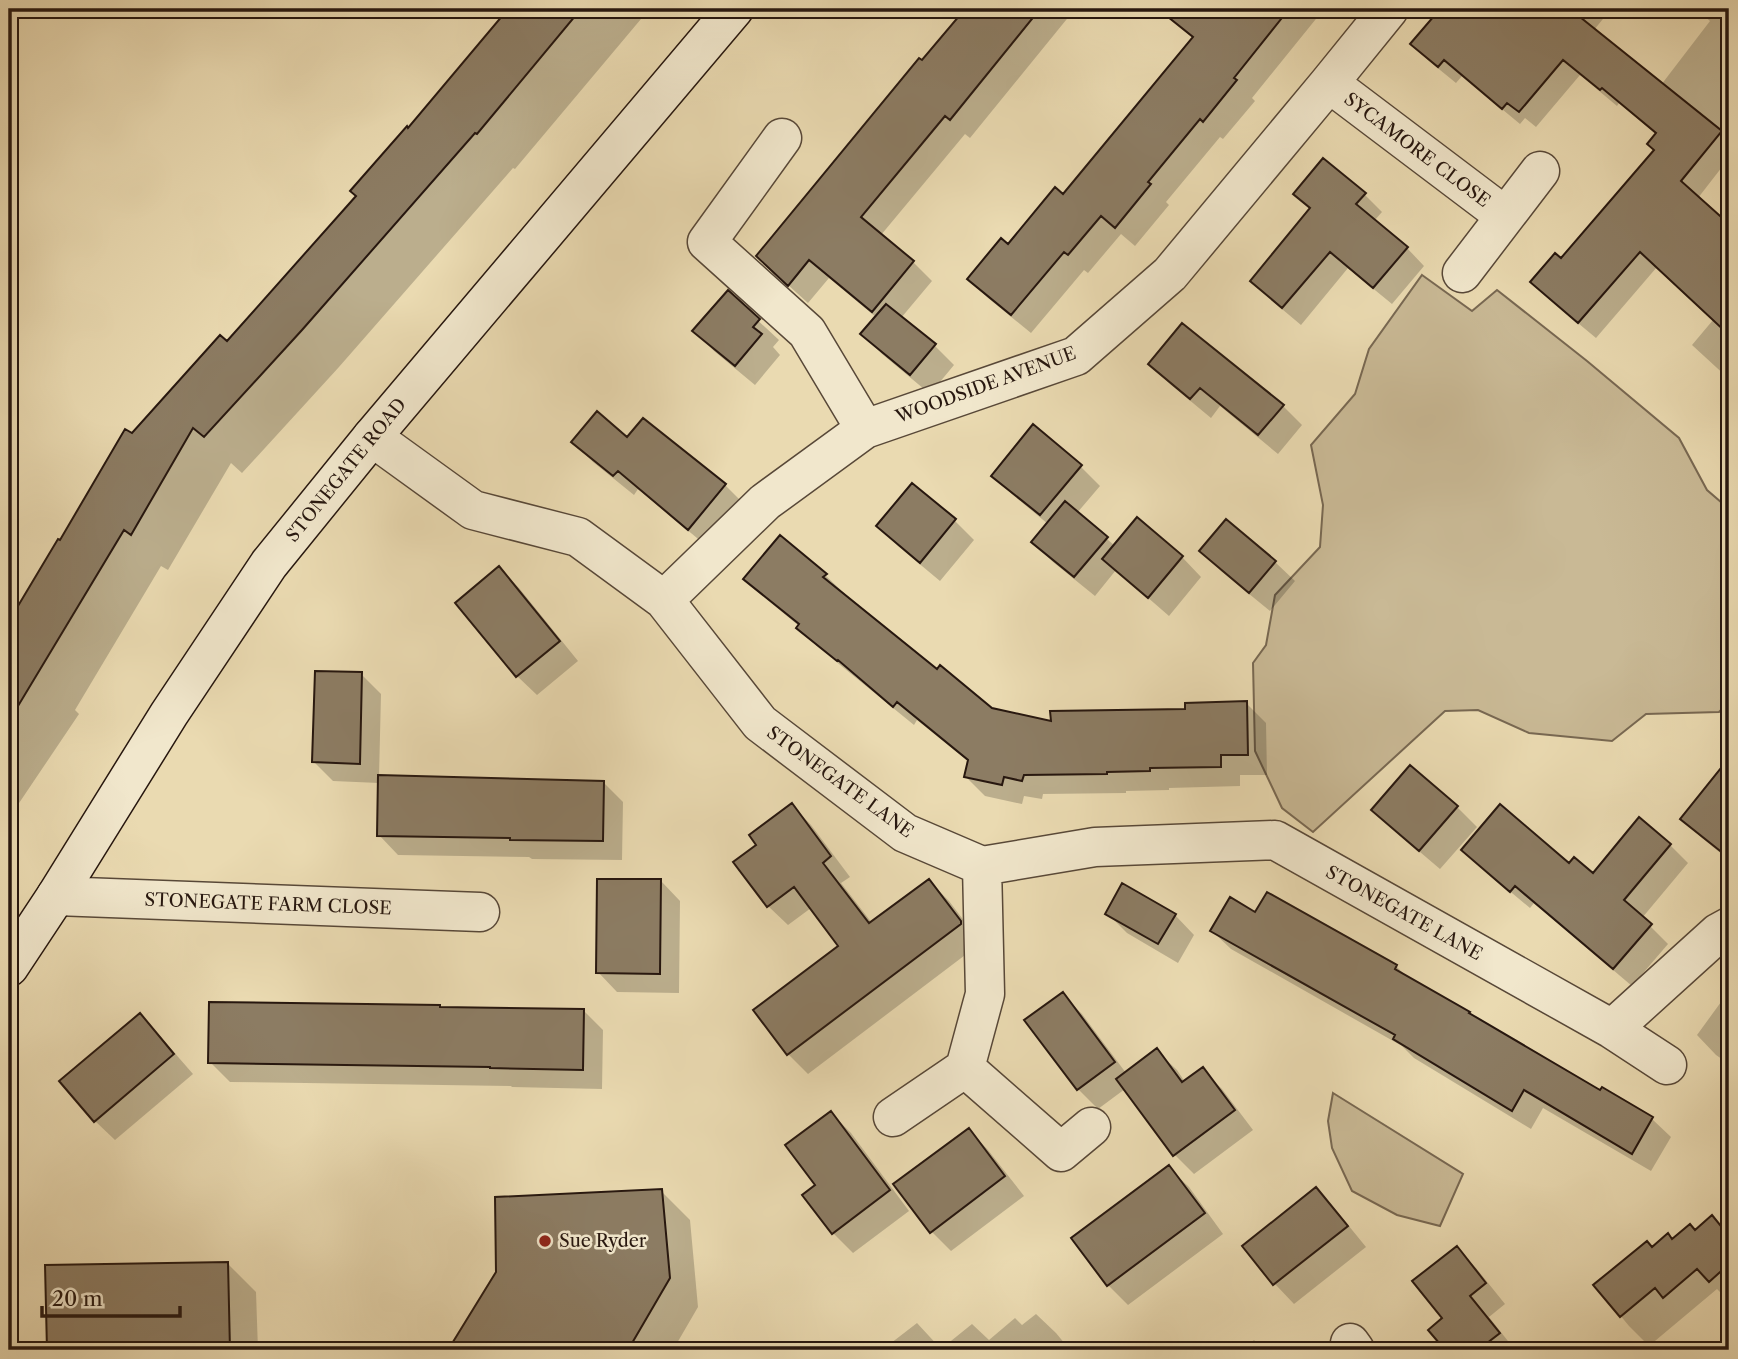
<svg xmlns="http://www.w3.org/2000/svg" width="1738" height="1359" viewBox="0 0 1738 1359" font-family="'Libre Caslon Text',serif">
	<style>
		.green { fill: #c9b995; stroke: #786852; stroke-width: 2 }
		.shadow { fill: #0003 }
		.building { fill: #8c7c63; stroke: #27170f; stroke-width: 2 }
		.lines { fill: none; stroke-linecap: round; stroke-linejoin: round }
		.street-casing { stroke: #584838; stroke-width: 41 }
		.secondary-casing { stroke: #27170f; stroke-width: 41 }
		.street { stroke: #f1e7cc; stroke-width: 38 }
		.secondary { stroke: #f1e7cc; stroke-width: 38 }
		.poi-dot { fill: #8f2418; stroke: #f1e7cc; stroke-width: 2.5 }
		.labels { text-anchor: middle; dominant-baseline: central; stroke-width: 5; stroke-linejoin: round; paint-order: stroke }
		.street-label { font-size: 18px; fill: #27170f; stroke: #f1e7cc }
		.poi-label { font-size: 18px; fill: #27170f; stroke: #f1e7cc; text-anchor: start }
	</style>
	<rect width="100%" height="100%" fill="#eadab1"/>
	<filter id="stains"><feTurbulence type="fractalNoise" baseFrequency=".00286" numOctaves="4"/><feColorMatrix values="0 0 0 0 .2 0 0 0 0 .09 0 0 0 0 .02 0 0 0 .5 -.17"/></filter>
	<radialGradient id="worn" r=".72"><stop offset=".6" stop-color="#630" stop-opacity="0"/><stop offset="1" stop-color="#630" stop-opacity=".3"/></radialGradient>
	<path class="green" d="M 1422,275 L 1472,311 L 1497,290 L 1587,361 L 1679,438 L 1707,490 L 1729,509 L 1729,702 L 1719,712 L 1646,714 L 1612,741 L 1529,733 L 1478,710 L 1445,711 L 1313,832 L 1282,808 L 1255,751 L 1253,663 L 1266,645 L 1275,595 L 1320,547 L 1323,505 L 1311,445 L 1355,394 L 1369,349 Z
		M 1333,1093 L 1463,1174 L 1440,1226 L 1397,1215 L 1352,1191 L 1332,1148 L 1328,1121 Z"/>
	<path class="shadow" d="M 510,9 L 632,9 L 641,19 L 515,169 L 513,168 L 339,367 L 242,473 L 231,463 L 168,570 L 161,566 L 75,710 L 79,714 L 9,818 L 9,628 L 60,543 L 133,435 L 227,344 L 358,197 L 409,130 Z
		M 967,9 L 1075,9 L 970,138 L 965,134 L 881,235 L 913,262 L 932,281 L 901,318 L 934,345 L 954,365 L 930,394 L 882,354 L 863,334 L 877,318 L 829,278 L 808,303 L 777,275 L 922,62 Z
		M 1158,9 L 1324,9 L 1252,98 L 1255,101 L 1223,139 L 1220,137 L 1166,202 L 1169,205 L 1135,246 L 1121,234 L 1088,273 L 1084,270 L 1031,333 L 988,298 L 969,279 L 1064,197 L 1194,39 Z
		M 1442,9 L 1458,9 L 1471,19 L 1480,9 L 1611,9 L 1594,30 L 1661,85 L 1710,21 L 1696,9 L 1729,9 L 1729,158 L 1698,198 L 1729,226 L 1729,265 L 1696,303 L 1657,267 L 1596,338 L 1549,299 L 1533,282 L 1561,260 L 1656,151 L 1657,135 L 1619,103 L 1617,106 L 1580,75 L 1536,127 L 1525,118 L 1520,124 L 1462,76 L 1456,83 L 1429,61 L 1413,44 Z
		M 1295,193 L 1364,194 L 1382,212 L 1374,221 L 1407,248 L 1424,266 L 1392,304 L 1348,268 L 1301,325 L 1270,299 L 1252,281 L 1311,209 Z
		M 728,293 L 779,340 L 773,347 L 780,355 L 755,385 L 714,351 L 695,331 Z
		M 1729,301 L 1729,379 L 1692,345 Z
		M 1150,364 L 1283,406 L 1302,425 L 1278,454 L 1220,406 L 1211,418 L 1170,384 Z
		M 628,439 L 684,451 L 725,485 L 745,505 L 709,548 L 638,489 L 634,495 L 593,462 L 573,442 Z
		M 1080,466 L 1100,486 L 1077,513 L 1115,546 L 1182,557 L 1201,577 L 1169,616 L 1116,570 L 1095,596 L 1053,562 L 1033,542 L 1048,524 L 1013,495 L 993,476 Z
		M 955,521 L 974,540 L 940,581 L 898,546 L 878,526 Z
		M 1202,551 L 1275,562 L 1295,581 L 1270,611 L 1221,571 Z
		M 499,568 L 519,588 L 578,661 L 537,695 L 517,676 Z
		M 825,575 L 845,594 L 844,596 L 937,672 L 991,710 L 1052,723 L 1187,710 L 1246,703 L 1266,723 L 1267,775 L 1240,775 L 1240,786 L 1169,788 L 1169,790 L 1126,791 L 1126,793 L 1043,794 L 1042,799 L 1024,796 L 1022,804 L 985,796 L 965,776 L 969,762 L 917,720 L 914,725 L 818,647 L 798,628 L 799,626 L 765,598 L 746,579 Z
		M 361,674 L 381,694 L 379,777 L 603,782 L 623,802 L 622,860 L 532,859 L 529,857 L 398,855 L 379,835 L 379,783 L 333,781 L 314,762 Z
		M 1729,763 L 1729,860 L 1702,838 L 1682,819 Z
		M 1410,767 L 1457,807 L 1477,827 L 1440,869 L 1393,829 L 1373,810 Z
		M 792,805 L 811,825 L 850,877 L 841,883 L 872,923 L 929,881 L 949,901 L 981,943 L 808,1074 L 788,1054 L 756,1010 L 841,947 L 811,908 L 788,925 L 768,906 L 758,845 Z
		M 1670,845 L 1688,863 L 1642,918 L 1668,944 L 1632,986 L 1534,903 L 1530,908 L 1482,868 L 1464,850 L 1569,865 L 1593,876 Z
		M 661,881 L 680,901 L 679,993 L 617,992 L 598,972 Z
		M 1107,913 L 1175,915 L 1194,935 L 1178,963 L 1127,933 Z
		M 1256,914 L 1396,966 L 1409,979 L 1601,1092 L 1602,1089 L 1652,1119 L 1671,1137 L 1651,1171 L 1543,1108 L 1531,1129 L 1414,1058 L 1402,1046 L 1231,949 L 1212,931 Z
		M 1729,991 L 1729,1064 L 1716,1055 L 1697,1035 Z
		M 1062,994 L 1082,1014 L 1126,1073 L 1157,1051 L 1177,1070 L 1185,1082 L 1203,1070 L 1222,1089 L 1253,1130 L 1194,1174 L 1174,1154 L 1125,1089 L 1098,1109 L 1078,1089 Z
		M 442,1009 L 583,1010 L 603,1030 L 602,1089 L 512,1087 L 511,1086 L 230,1082 L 210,1062 Z
		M 140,1016 L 159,1035 L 193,1074 L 115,1140 L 95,1121 Z
		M 831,1113 L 851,1133 L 909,1211 L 853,1253 L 833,1233 L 818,1186 Z
		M 969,1130 L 988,1150 L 1024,1196 L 951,1251 L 931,1231 Z
		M 1169,1168 L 1189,1187 L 1223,1234 L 1128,1305 L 1108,1285 Z
		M 1316,1189 L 1335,1209 L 1366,1247 L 1294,1304 L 1275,1284 L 1244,1246 Z
		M 661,1191 L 690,1220 L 698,1307 L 673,1350 L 451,1350 L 498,1272 Z
		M 1712,1217 L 1729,1234 L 1729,1301 L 1717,1289 L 1649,1346 L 1629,1326 L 1595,1285 L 1653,1249 L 1695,1232 Z
		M 1456,1248 L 1476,1268 L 1505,1304 L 1489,1317 L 1515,1350 L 1447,1350 L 1431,1330 L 1445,1319 Z
		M 227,1263 L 256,1292 L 258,1350 L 48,1350 L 47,1267 Z
		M 1036,1314 L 1056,1333 L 1070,1350 L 882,1350 L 917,1323 L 941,1349 L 972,1324 L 989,1340 L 1015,1318 L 1022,1325 Z
		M 1254,1340 L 1265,1350 L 1241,1350 Z"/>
	<path class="building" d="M 508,9 L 581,9 L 477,134 L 475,133 L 302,330 L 204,437 L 193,428 L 131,535 L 124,530 L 9,721 L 9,621 L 58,539 L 60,540 L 125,429 L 132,433 L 220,335 L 227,341 L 356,196 L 350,191 L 407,126 L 408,128 Z
		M 965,9 L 1040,9 L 950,120 L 945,116 L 861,217 L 914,261 L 872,312 L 809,260 L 788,286 L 756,256 L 919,58 L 922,60 Z
		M 1158,9 L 1289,9 L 1234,78 L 1237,80 L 1203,122 L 1200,119 L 1148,182 L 1151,184 L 1115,228 L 1101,216 L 1068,255 L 1064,252 L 1011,315 L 967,279 L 1001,238 L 1008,244 L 1055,187 L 1063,194 L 1193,37 Z
		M 1440,9 L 1570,9 L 1722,131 L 1681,181 L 1729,224 L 1729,335 L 1640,252 L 1578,323 L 1530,282 L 1555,253 L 1561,258 L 1654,150 L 1647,144 L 1656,133 L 1602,88 L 1600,90 L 1563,60 L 1519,112 L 1507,103 L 1502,109 L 1444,60 L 1438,67 L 1410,44 Z
		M 1323,158 L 1366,193 L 1356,204 L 1408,247 L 1373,288 L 1330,252 L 1282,308 L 1250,281 L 1310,208 L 1293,194 Z
		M 728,290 L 760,319 L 753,327 L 762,334 L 735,366 L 692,331 Z
		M 886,304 L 936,344 L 910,375 L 860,334 Z
		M 1182,323 L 1284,405 L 1258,435 L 1200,388 L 1190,399 L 1148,364 Z
		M 597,411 L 627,437 L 643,418 L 726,484 L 688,530 L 618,471 L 613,476 L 571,442 Z
		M 1033,424 L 1082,465 L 1040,515 L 991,476 Z
		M 912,483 L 956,519 L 920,563 L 876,526 Z
		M 1065,501 L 1108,537 L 1074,577 L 1031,542 Z
		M 1137,517 L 1183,556 L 1148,598 L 1102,559 Z
		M 1226,519 L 1276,561 L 1249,593 L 1199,551 Z
		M 780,535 L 827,574 L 823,577 L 937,669 L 940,665 L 992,708 L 1051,721 L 1050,711 L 1185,709 L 1185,703 L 1247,701 L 1248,755 L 1221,755 L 1221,767 L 1150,768 L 1150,771 L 1107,772 L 1107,774 L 1024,775 L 1022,781 L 1004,777 L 1002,785 L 964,777 L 968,760 L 897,702 L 893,707 L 838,660 L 837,661 L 796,628 L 799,624 L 743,579 Z
		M 499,566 L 560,641 L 516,677 L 455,603 Z
		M 315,671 L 362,672 L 360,764 L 312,762 Z
		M 1729,758 L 1729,858 L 1680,819 Z
		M 1410,765 L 1458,806 L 1419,851 L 1371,810 Z
		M 378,775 L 604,781 L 603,841 L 510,840 L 510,838 L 377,836 Z
		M 792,803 L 831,856 L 823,863 L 869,923 L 929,879 L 961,921 L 961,924 L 787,1055 L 753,1010 L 838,946 L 794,887 L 767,907 L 733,862 L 756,845 L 749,835 Z
		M 1500,804 L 1569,863 L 1574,857 L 1593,873 L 1639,817 L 1671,844 L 1624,900 L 1652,924 L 1613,969 L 1515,886 L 1510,892 L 1461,850 Z
		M 597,879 L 661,879 L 660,974 L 596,973 Z
		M 1122,883 L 1176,914 L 1158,944 L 1105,914 Z
		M 1267,892 L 1397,965 L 1395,969 L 1470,1012 L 1469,1013 L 1600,1090 L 1602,1087 L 1653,1117 L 1632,1154 L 1524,1090 L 1512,1111 L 1393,1039 L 1395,1035 L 1210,931 L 1230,897 L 1255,912 Z
		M 1063,992 L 1115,1062 L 1077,1090 L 1024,1020 Z
		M 209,1002 L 440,1005 L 440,1007 L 584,1009 L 583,1070 L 490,1068 L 490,1067 L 208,1063 Z
		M 140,1013 L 174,1054 L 94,1122 L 59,1081 Z
		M 1157,1048 L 1182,1082 L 1203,1067 L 1235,1110 L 1173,1156 L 1116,1079 Z
		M 831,1111 L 890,1190 L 832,1234 L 802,1195 L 815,1185 L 785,1145 Z
		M 969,1128 L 1005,1176 L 930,1233 L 893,1184 Z
		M 1169,1165 L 1205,1213 L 1107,1286 L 1071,1238 Z
		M 1316,1187 L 1348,1226 L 1273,1285 L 1242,1246 Z
		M 662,1189 L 670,1278 L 628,1350 L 448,1350 L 496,1272 L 495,1197 Z
		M 1712,1215 L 1729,1236 L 1729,1264 L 1709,1282 L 1697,1269 L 1663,1298 L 1655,1288 L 1620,1317 L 1593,1285 L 1647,1241 L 1652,1247 L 1668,1233 L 1672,1239 L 1690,1224 L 1695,1230 Z
		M 1457,1246 L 1486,1283 L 1470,1296 L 1500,1333 L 1478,1350 L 1445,1350 L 1428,1330 L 1442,1318 L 1412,1281 Z
		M 228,1262 L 230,1350 L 47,1350 L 45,1265 Z"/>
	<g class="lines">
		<defs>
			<path id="street" d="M 1329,83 L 1505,216
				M 782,138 L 707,242 L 807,332 L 865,429
				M 1462,273 L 1540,171
				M 372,437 L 473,510 L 578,537 L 664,600 L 760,723 L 905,833 L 982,866 L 1095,847 L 1275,840 L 1612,1029 L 1667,1065
				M 664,600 L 765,502 L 865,429 L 1076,356 L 1170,274 L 1329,83 L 1389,9
				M 982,866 L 985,994 L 965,1068 L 1061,1152 L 1091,1127
				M 56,896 L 480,912
				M 1612,1029 L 1718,933 L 1729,927
				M 893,1117 L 965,1068
				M 1350,1343 L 1355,1350"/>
			<path id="secondary" d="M 9,967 L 56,896 L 169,714 L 269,564 L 372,437 L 734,9"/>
		</defs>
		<use href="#street" class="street-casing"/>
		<use href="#secondary" class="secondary-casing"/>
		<use href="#street" class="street"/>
		<use href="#secondary" class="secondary"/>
	</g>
	<circle class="poi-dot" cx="545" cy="1241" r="7"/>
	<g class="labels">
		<g class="street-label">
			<text transform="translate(1417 150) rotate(37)">SYCAMORE CLOSE</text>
			<text transform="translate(986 385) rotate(-20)">WOODSIDE AVENUE</text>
			<text transform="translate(346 470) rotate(-51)">STONEGATE ROAD</text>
			<text transform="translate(840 782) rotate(36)">STONEGATE LANE</text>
			<text transform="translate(268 904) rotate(2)">STONEGATE FARM CLOSE</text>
			<text transform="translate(1404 913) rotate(29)">STONEGATE LANE</text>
		</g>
		<g class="poi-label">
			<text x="559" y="1241">Sue Ryder</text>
		</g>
	</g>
	<rect width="1738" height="1359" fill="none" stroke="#eadab1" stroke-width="35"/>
	<rect x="10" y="10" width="1717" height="1338" fill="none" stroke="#27170f" stroke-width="3.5"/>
	<rect x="18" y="18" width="1703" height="1324" fill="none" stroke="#27170f" stroke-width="2"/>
	<path d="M42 1306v10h138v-10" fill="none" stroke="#27170f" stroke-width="3.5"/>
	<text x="52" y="1306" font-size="21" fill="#27170f" stroke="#f1e7cc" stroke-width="5" paint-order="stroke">20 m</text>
	<rect width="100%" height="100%" filter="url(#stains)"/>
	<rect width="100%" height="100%" fill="url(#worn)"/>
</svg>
